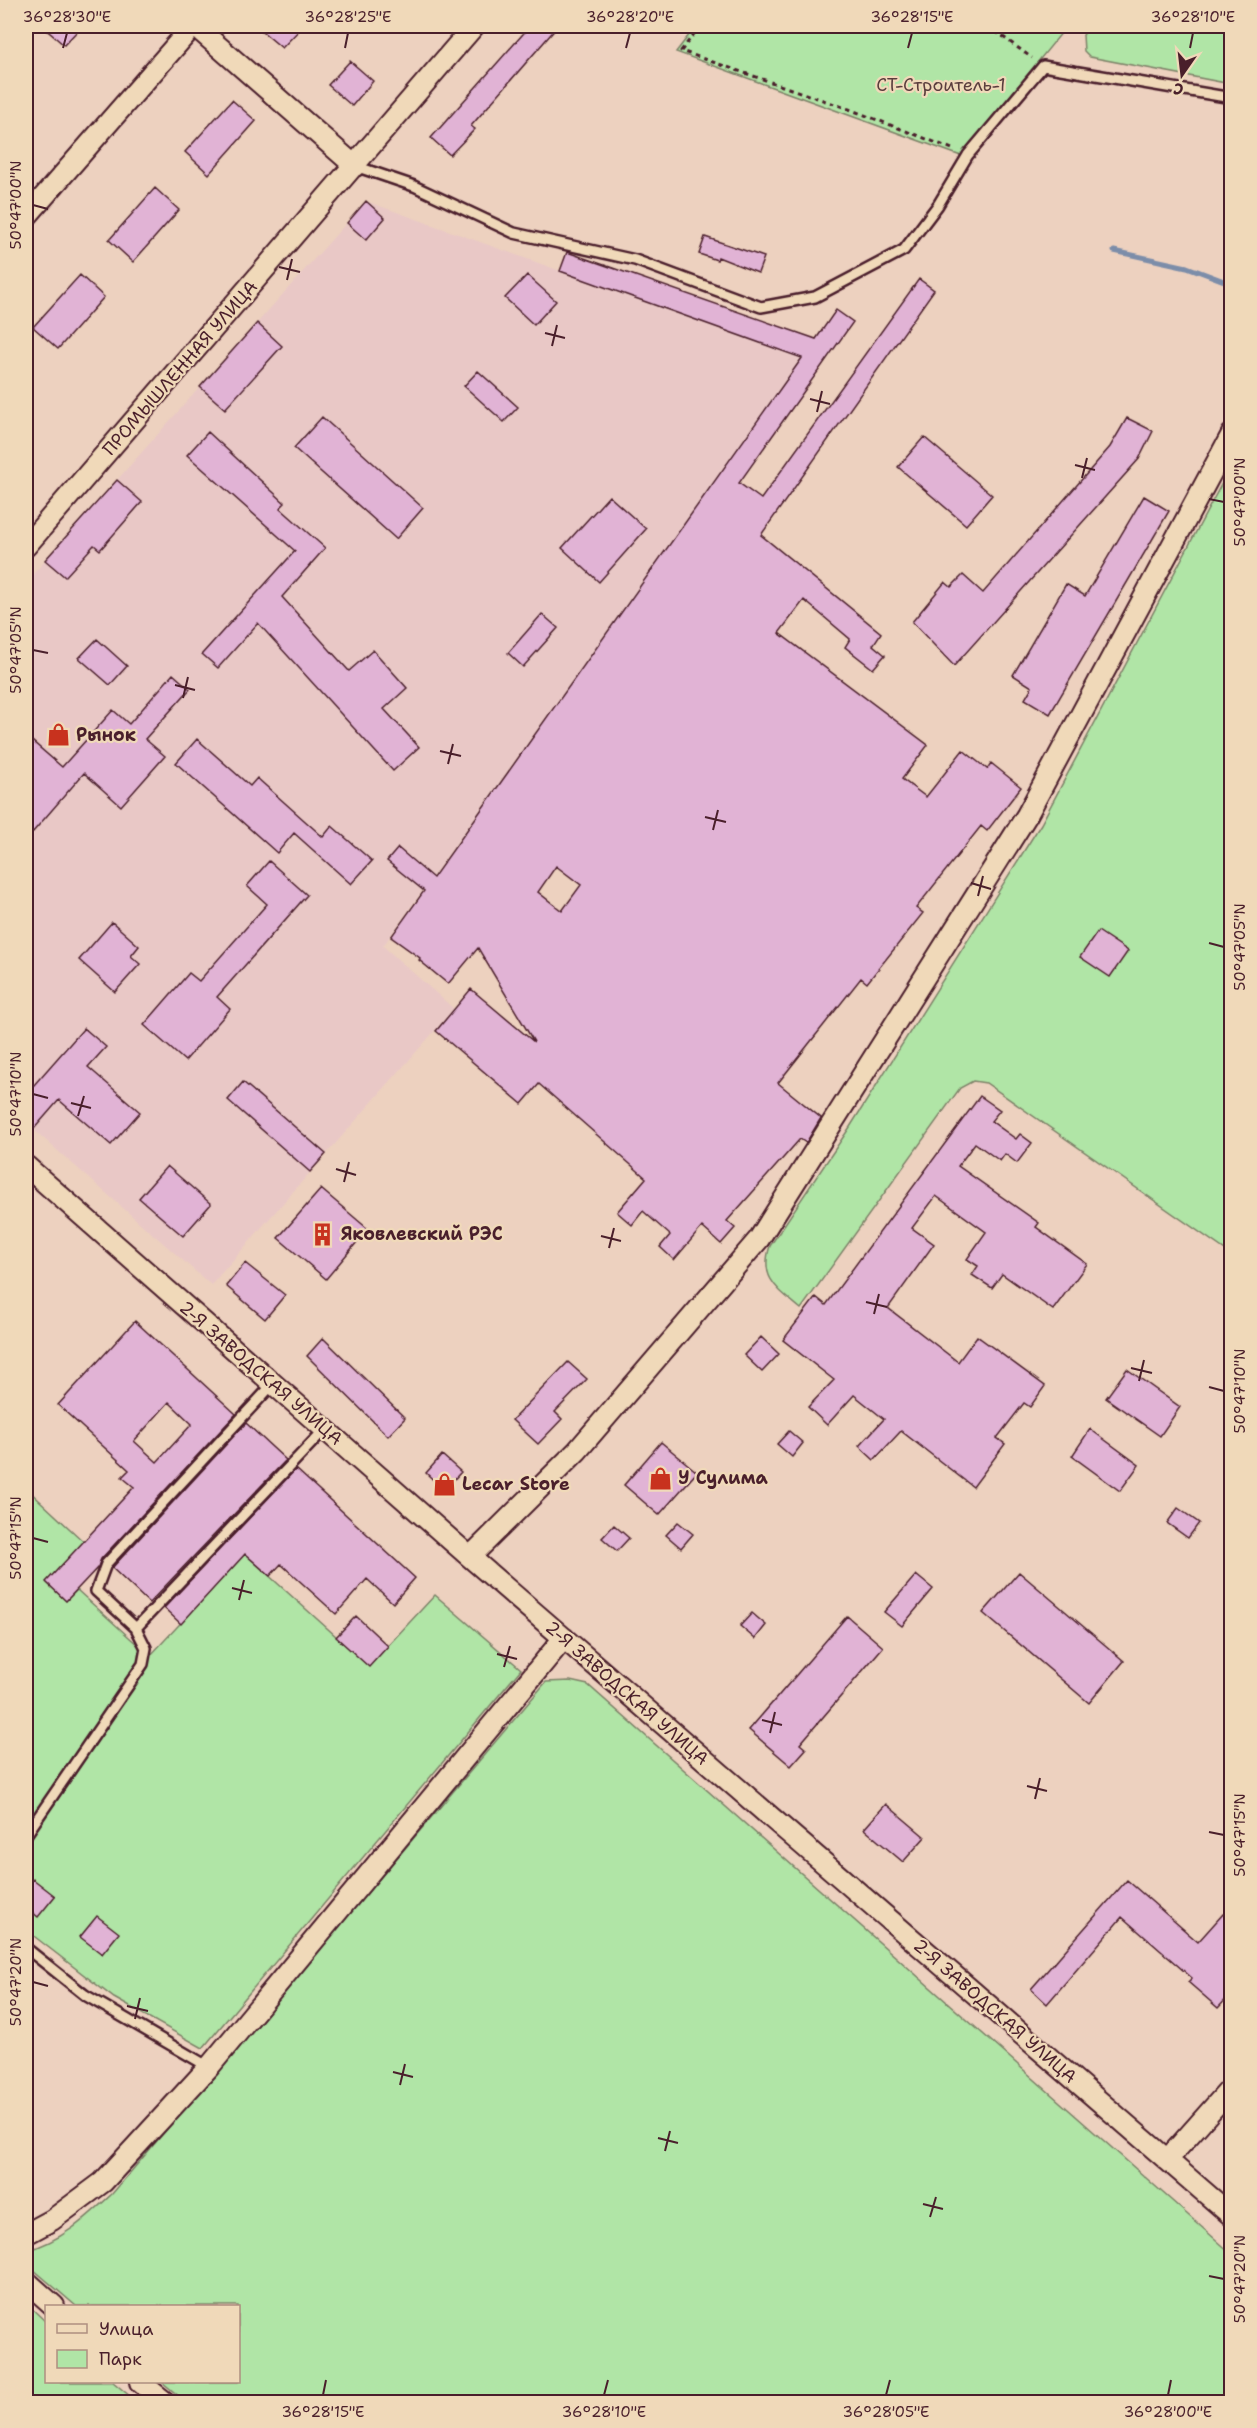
<svg xmlns="http://www.w3.org/2000/svg" width="1257" height="2428" viewBox="0 0 1257 2428" font-family="'Shantell Sans',sans-serif">
	<style>
		.built { fill: #e9c8c6 }
		.green { fill: #b0e5a6; stroke: #7d8268; stroke-width: 1.5 }
		.lines { fill: none; stroke-linecap: round; stroke-linejoin: round }
		.stream { stroke: #7c8da9; stroke-width: 5 }
		.building { fill: #e1b3d5; stroke: #4a1f2b; stroke-width: 1.5; fill-rule: evenodd }
		.service-casing { stroke: #4a1f2b; stroke-width: 14 }
		.minor-casing { stroke: #4a1f2b; stroke-width: 24 }
		.path { stroke: #4a1f2b; stroke-width: 3; stroke-dasharray: 4.5 4.5; stroke-linecap: butt }
		.service { stroke: #f0d9b9; stroke-width: 9 }
		.minor { stroke: #f0d9b9; stroke-width: 20 }
		.ticks { fill: none; stroke: #4a1f2b; stroke-width: 2 }
		.labels { text-anchor: middle; dominant-baseline: central; stroke-width: 4.5; stroke-linejoin: round; paint-order: stroke }
		.park-label { font-size: 18px; fill: #593d3d; stroke: #f0d9b9 }
		.street-label { font-size: 18px; fill: #4a1f2b; stroke: #f0d9b9 }
		.poi-label { font-size: 18px; font-weight: bold; fill: #4a1f2b; stroke: #f0d9b9; text-anchor: start }
		.neatline { fill: none; stroke: #4a1f2b; stroke-width: 2 }
		.ticks-label { font-size: 15px; text-anchor: middle; fill: #4a1f2b }
	</style>
	<rect width="100%" height="100%" fill="#edd1bf"/>
	<filter id="ink" filterUnits="userSpaceOnUse"><feTurbulence type="fractalNoise" baseFrequency=".0167" numOctaves="2"/><feDisplacementMap in="SourceGraphic" scale="12" xChannelSelector="R" yChannelSelector="G"/><feConvolveMatrix kernelMatrix="1 2 1 2 8 2 1 2 1" color-interpolation-filters="sRGB"/></filter>
	<g filter="url(#ink)">
		<path class="built" d="M 366,201 L 802,358 L 383,946 L 454,1009 L 211,1285 L 26,1123 L 26,582 Z"/>
		<path class="green" d="M 696,26 L 1067,26 L 961,156 L 676,52 Z
			M 1090,26 L 1231,26 L 1231,84 L 1090,57 L 1084,51 L 1083,35 Z
			M 1231,466 L 1231,1254 L 986,1083 L 973,1081 L 960,1088 L 801,1309 C 778,1289 759,1279 770,1246 L 850,1127 L 1041,824 Z
			M 26,1488 L 84,1542 L 47,1583 L 66,1601 L 77,1590 L 150,1656 L 245,1554 L 369,1666 L 435,1595 L 521,1669 L 203,2048 L 114,1998 L 26,1930 Z
			M 570,1681 L 588,1685 L 1231,2253 L 1231,2402 L 186,2402 L 162,2382 L 238,2382 L 238,2306 L 76,2306 L 26,2263 L 26,2251 C 62,2241 85,2219 112,2194 L 546,1682 Z
			M 26,2303 L 46,2322 L 46,2382 L 113,2382 L 137,2402 L 26,2402 Z"/>
		<g class="lines">
			<path class="stream" d="M 1114,251 L 1187,267 L 1232,284"/>
		</g>
		<path class="building" d="M 42,26 L 82,26 L 64,45 Z
			M 256,26 L 303,26 L 282,48 Z
			M 530,26 L 558,26 L 471,126 L 475,129 L 450,155 L 431,138 Z
			M 350,61 L 373,81 L 352,106 L 328,85 Z
			M 232,100 L 256,121 L 209,174 L 185,152 Z
			M 155,188 L 179,210 L 133,262 L 109,240 Z
			M 366,201 L 385,218 L 366,240 L 347,223 Z
			M 705,237 L 764,257 L 758,273 L 718,257 L 717,260 L 699,254 Z
			M 567,252 L 816,339 L 836,310 L 853,322 L 739,483 L 761,499 L 919,279 L 934,290 L 761,535 L 881,633 L 873,645 L 885,655 L 873,669 L 845,647 L 850,639 L 804,600 L 779,633 L 928,745 L 902,779 L 926,797 L 963,750 L 987,769 L 991,763 L 1021,787 L 987,831 L 981,826 L 916,908 L 923,913 L 867,983 L 861,978 L 778,1083 L 821,1118 L 806,1143 L 800,1139 L 727,1221 L 735,1228 L 721,1244 L 702,1227 L 674,1260 L 660,1247 L 670,1235 L 643,1211 L 632,1225 L 617,1212 L 646,1178 L 539,1084 L 522,1104 L 436,1031 L 471,989 L 534,1042 L 478,948 L 448,984 L 419,960 L 420,958 L 391,937 L 424,891 L 387,861 L 398,848 L 433,878 L 802,358 L 560,271 ZM 556,866 L 581,885 L 562,911 L 538,892 Z
			M 80,275 L 104,297 L 58,349 L 33,327 Z
			M 527,275 L 556,301 L 534,325 L 505,298 Z
			M 257,323 L 282,346 L 225,409 L 200,387 Z
			M 478,371 L 518,407 L 504,422 L 464,386 Z
			M 322,417 L 423,508 L 396,539 L 294,448 Z
			M 1127,418 L 1153,431 L 1139,459 L 954,666 L 912,622 L 945,582 L 951,587 L 963,575 L 983,593 L 1110,447 Z
			M 208,432 L 285,503 L 280,508 L 325,548 L 282,597 L 349,671 L 373,650 L 407,688 L 384,709 L 419,747 L 393,771 L 258,623 L 218,668 L 202,654 L 295,551 L 187,455 Z
			M 924,437 L 992,495 L 966,525 L 898,467 Z
			M 117,480 L 142,502 L 100,550 L 94,545 L 65,577 L 45,560 Z
			M 609,496 L 646,529 L 599,582 L 562,548 Z
			M 1144,496 L 1169,511 L 1050,714 L 1025,699 L 1032,687 L 1013,675 L 1066,584 L 1085,596 Z
			M 542,614 L 558,628 L 523,667 L 508,653 Z
			M 97,639 L 127,666 L 110,685 L 79,658 Z
			M 173,674 L 190,689 L 145,739 L 165,756 L 121,806 L 84,773 L 26,840 L 26,736 L 62,767 L 113,710 L 129,724 Z
			M 197,739 L 250,786 L 257,778 L 323,837 L 332,826 L 372,861 L 351,884 L 294,833 L 277,853 L 176,763 Z
			M 269,861 L 307,895 L 217,997 L 230,1009 L 185,1061 L 144,1025 L 189,973 L 199,981 L 267,904 L 247,886 Z
			M 112,922 L 139,946 L 131,956 L 140,964 L 115,992 L 79,960 Z
			M 1098,931 L 1128,951 L 1110,977 L 1080,957 Z
			M 84,1028 L 106,1047 L 88,1067 L 140,1112 L 111,1145 L 59,1100 L 26,1138 L 26,1094 Z
			M 243,1082 L 326,1154 L 310,1172 L 228,1100 Z
			M 980,1096 L 1000,1110 L 991,1121 L 1016,1139 L 1020,1134 L 1032,1143 L 1017,1163 L 1005,1154 L 1000,1161 L 975,1143 L 958,1166 L 1039,1223 L 1036,1227 L 1087,1264 L 1053,1310 L 1002,1274 L 992,1288 L 972,1275 L 978,1266 L 967,1259 L 986,1232 L 936,1196 L 912,1228 L 934,1244 L 888,1308 L 958,1362 L 977,1336 L 1045,1386 L 1030,1407 L 1024,1403 L 997,1438 L 1005,1444 L 973,1487 L 901,1431 L 874,1460 L 859,1446 L 884,1419 L 854,1395 L 827,1425 L 808,1407 L 834,1380 L 783,1340 L 816,1297 L 826,1305 Z
			M 167,1166 L 211,1204 L 183,1236 L 139,1198 Z
			M 321,1189 L 368,1229 L 326,1279 L 278,1238 Z
			M 245,1263 L 285,1295 L 265,1319 L 226,1286 Z
			M 135,1321 L 236,1414 L 101,1559 L 98,1567 L 66,1601 L 46,1582 L 134,1487 L 122,1477 L 129,1470 L 58,1405 ZM 169,1402 L 192,1424 L 157,1462 L 134,1441 Z
			M 761,1337 L 779,1354 L 762,1372 L 744,1355 Z
			M 323,1338 L 405,1418 L 388,1436 L 307,1356 Z
			M 568,1362 L 587,1379 L 555,1412 L 562,1419 L 538,1444 L 512,1420 Z
			M 1127,1369 L 1180,1407 L 1160,1436 L 1106,1398 Z
			M 246,1423 L 286,1460 L 149,1603 L 112,1568 Z
			M 1090,1429 L 1139,1465 L 1120,1491 L 1072,1456 Z
			M 789,1431 L 803,1443 L 792,1457 L 777,1444 Z
			M 661,1442 L 697,1472 L 659,1515 L 624,1485 Z
			M 442,1455 L 461,1472 L 444,1490 L 426,1473 Z
			M 296,1469 L 415,1578 L 393,1603 L 367,1579 L 336,1614 L 281,1564 L 270,1576 L 245,1554 L 181,1624 L 164,1608 Z
			M 1178,1508 L 1199,1523 L 1188,1538 L 1167,1523 Z
			M 678,1522 L 693,1534 L 681,1548 L 666,1535 Z
			M 614,1525 L 629,1538 L 617,1551 L 602,1538 Z
			M 1019,1572 L 1124,1661 L 1089,1703 L 983,1613 Z
			M 916,1575 L 933,1589 L 902,1626 L 884,1612 Z
			M 752,1613 L 766,1625 L 755,1639 L 740,1626 Z
			M 356,1616 L 388,1646 L 369,1667 L 336,1637 Z
			M 847,1616 L 883,1647 L 800,1744 L 806,1749 L 791,1766 L 749,1730 Z
			M 886,1804 L 925,1837 L 903,1862 L 864,1829 Z
			M 33,1879 L 55,1896 L 38,1917 L 26,1907 L 26,1888 Z
			M 1127,1880 L 1198,1942 L 1223,1914 L 1232,1921 L 1232,1993 L 1218,2008 L 1188,1982 L 1192,1978 L 1122,1917 L 1047,2004 L 1031,1989 Z
			M 97,1916 L 119,1933 L 102,1954 L 80,1937 Z"/>
		<g class="lines">
			<defs>
				<path id="service" d="M 355,166 L 414,186 L 514,233 L 635,260 L 761,307 L 815,297 L 904,250 L 938,205 L 968,155 L 1043,66 L 1232,98
					M 136,1628 L 325,1429
					M 26,1835 L 143,1664 L 146,1648 L 136,1628 L 96,1591 L 106,1564 L 273,1384
					M 26,1948 L 85,1995 L 209,2067"/>
				<path id="minor" d="M 195,26 L 355,166
					M 26,217 L 193,26
					M 26,546 L 474,26
					M 26,1166 L 470,1557 L 1232,2216
					M 470,1557 L 577,1451 L 759,1239 L 1027,815 L 1232,434
					M 1167,2160 L 1232,2087
					M 26,2234 L 52,2220 L 103,2182 L 209,2067 L 564,1638
					M 26,2281 L 54,2306
					M 140,2382 L 165,2402"/>
			</defs>
			<use href="#service" class="service-casing"/>
			<use href="#minor" class="minor-casing"/>
			<path class="path" d="M 700,26 L 681,51 L 849,109 L 955,150
				M 988,26 L 1032,58"/>
			<use href="#service" class="service"/>
			<use href="#minor" class="minor"/>
		</g>
	</g>
	<path class="ticks" d="M 63,48 L 67,33M 345,48 L 348,33M 626,48 L 630,33M 908,48 L 912,33M 1190,48 L 1193,33M 33,205 L 48,209M 279,267 L 300,272M 287,280 L 292,259M 545,333 L 565,338M 552,346 L 557,325M 810,399 L 830,404M 817,412 L 822,391M 1075,465 L 1095,470M 1082,478 L 1087,458M 1209,499 L 1224,502M 33,650 L 48,653M 175,685 L 195,690M 183,698 L 188,677M 440,751 L 461,756M 448,764 L 453,744M 705,817 L 726,822M 713,830 L 718,810M 971,883 L 991,889M 978,896 L 983,876M 1209,943 L 1224,947M 33,1094 L 48,1098M 71,1103 L 91,1108M 78,1116 L 84,1096M 336,1169 L 356,1175M 344,1182 L 349,1162M 601,1236 L 621,1241M 609,1248 L 614,1228M 866,1302 L 887,1307M 874,1314 L 879,1294M 1131,1368 L 1152,1373M 1139,1381 L 1144,1360M 1209,1387 L 1224,1391M 33,1538 L 48,1542M 232,1588 L 252,1593M 239,1600 L 244,1580M 497,1654 L 517,1659M 504,1667 L 510,1646M 762,1720 L 782,1725M 770,1733 L 775,1712M 1027,1786 L 1047,1791M 1035,1799 L 1040,1778M 1209,1832 L 1224,1835M 33,1982 L 48,1986M 127,2006 L 148,2011M 135,2019 L 140,1998M 393,2072 L 413,2077M 400,2085 L 405,2064M 658,2138 L 678,2143M 665,2151 L 670,2131M 923,2204 L 943,2209M 930,2217 L 936,2197M 1209,2276 L 1224,2279M 323,2395 L 326,2380M 604,2395 L 608,2380M 886,2395 L 890,2380M 1168,2395 L 1171,2380"/>
	<defs>
		<symbol id="shop-bare" viewBox="-9 -9 18 18"><path d="M-5-2.5h2.3a2.7 3.5 0 0 1 5.4 0H5L5.5 6h-11ZM-1.5-2.5h3a1.5 2.3 0 0 0-3 0Z" fill="#c8321e" stroke="#f0d9b9" stroke-width="2.5" paint-order="stroke"/></symbol>
		<symbol id="building-bare" viewBox="-9 -9 18 18"><path d="M-4-6H4V6H1V3H-1V6H-4ZM-2.5-4.3h1.7v1.8h-1.7ZM.8-4.3h1.7v1.8H.8ZM-2.5-1h1.7V.8h-1.7ZM.8-1h1.7V.8H.8Z" fill="#c8321e" stroke="#f0d9b9" stroke-width="2.5" paint-order="stroke"/></symbol>
	</defs>
	<g fill-rule="evenodd">
		<use href="#shop-bare" x="42" y="718" width="33" height="33"/>
		<use href="#building-bare" x="306" y="1218" width="33" height="33"/>
		<use href="#shop-bare" x="644" y="1462" width="33" height="33"/>
		<use href="#shop-bare" x="428" y="1468" width="33" height="33"/>
	</g>
	<g class="labels">
		<g class="park-label">
			<text x="941" y="85">СТ-Строитель-1</text>
		</g>
		<g class="street-label">
			<text transform="translate(180 368) rotate(-49)">ПРОМЫШЛЕННАЯ УЛИЦА</text>
			<text transform="translate(261 1373) rotate(41)">2-Я ЗАВОДСКАЯ УЛИЦА</text>
			<text transform="translate(627 1693) rotate(41)">2-Я ЗАВОДСКАЯ УЛИЦА</text>
			<text transform="translate(995 2011) rotate(41)">2-Я ЗАВОДСКАЯ УЛИЦА</text>
		</g>
		<g class="poi-label">
			<text x="76" y="735">Рынок</text>
			<text x="341" y="1234">Яковлевский РЭС</text>
			<text x="678" y="1478">У Сулима</text>
			<text x="462" y="1484">Lecar Store</text>
		</g>
	</g>
	<rect width="1257" height="2428" fill="none" stroke="#f0d9b9" stroke-width="66"/>
	<rect x="45" y="2305" width="195" height="78" fill="#f0d9b9" stroke="#ae8f80" stroke-width="1.5"/>
	<rect x="57" y="2324" width="30" height="9" fill="#f0d9b9" stroke="#ae8f80" stroke-width="1.5"/>
	<text x="99" y="2335" font-size="18" fill="#4a1f2b">Улица</text>
	<rect x="57" y="2350" width="30" height="18" fill="#b0e5a6" stroke="#ae8f80" stroke-width="1.5"/>
	<text x="99" y="2365" font-size="18" fill="#4a1f2b">Парк</text>
	<g transform="translate(1182 75) rotate(194)" stroke="#f0d9b9" stroke-width="4.5" paint-order="stroke">
	<path d="M0-4.5L10 22L0 15L-10 22Z" fill="#4a1f2b"/>
	<text y="-9" font-size="16" font-weight="bold" text-anchor="middle" fill="#4a1f2b">С</text>
	</g>
	<rect x="33" y="33" width="1191" height="2362" class="neatline"/>
	<g class="ticks-label">
		<text x="67" y="22">36°28'30"E</text>
		<text x="348" y="22">36°28'25"E</text>
		<text x="630" y="22">36°28'20"E</text>
		<text x="912" y="22">36°28'15"E</text>
		<text x="1193" y="22">36°28'10"E</text>
		<text transform="translate(16 205) rotate(-90)" y="5">50°47'00"N</text>
		<text transform="translate(1240 502) rotate(-90)" y="5">50°47'00"N</text>
		<text transform="translate(16 650) rotate(-90)" y="5">50°47'05"N</text>
		<text transform="translate(1240 947) rotate(-90)" y="5">50°47'05"N</text>
		<text transform="translate(16 1094) rotate(-90)" y="5">50°47'10"N</text>
		<text transform="translate(1240 1391) rotate(-90)" y="5">50°47'10"N</text>
		<text transform="translate(16 1538) rotate(-90)" y="5">50°47'15"N</text>
		<text transform="translate(1240 1835) rotate(-90)" y="5">50°47'15"N</text>
		<text transform="translate(16 1982) rotate(-90)" y="5">50°47'20"N</text>
		<text transform="translate(1240 2279) rotate(-90)" y="5">50°47'20"N</text>
		<text x="323" y="2417">36°28'15"E</text>
		<text x="604" y="2417">36°28'10"E</text>
		<text x="886" y="2417">36°28'05"E</text>
		<text x="1168" y="2417">36°28'00"E</text>
	</g>
</svg>
